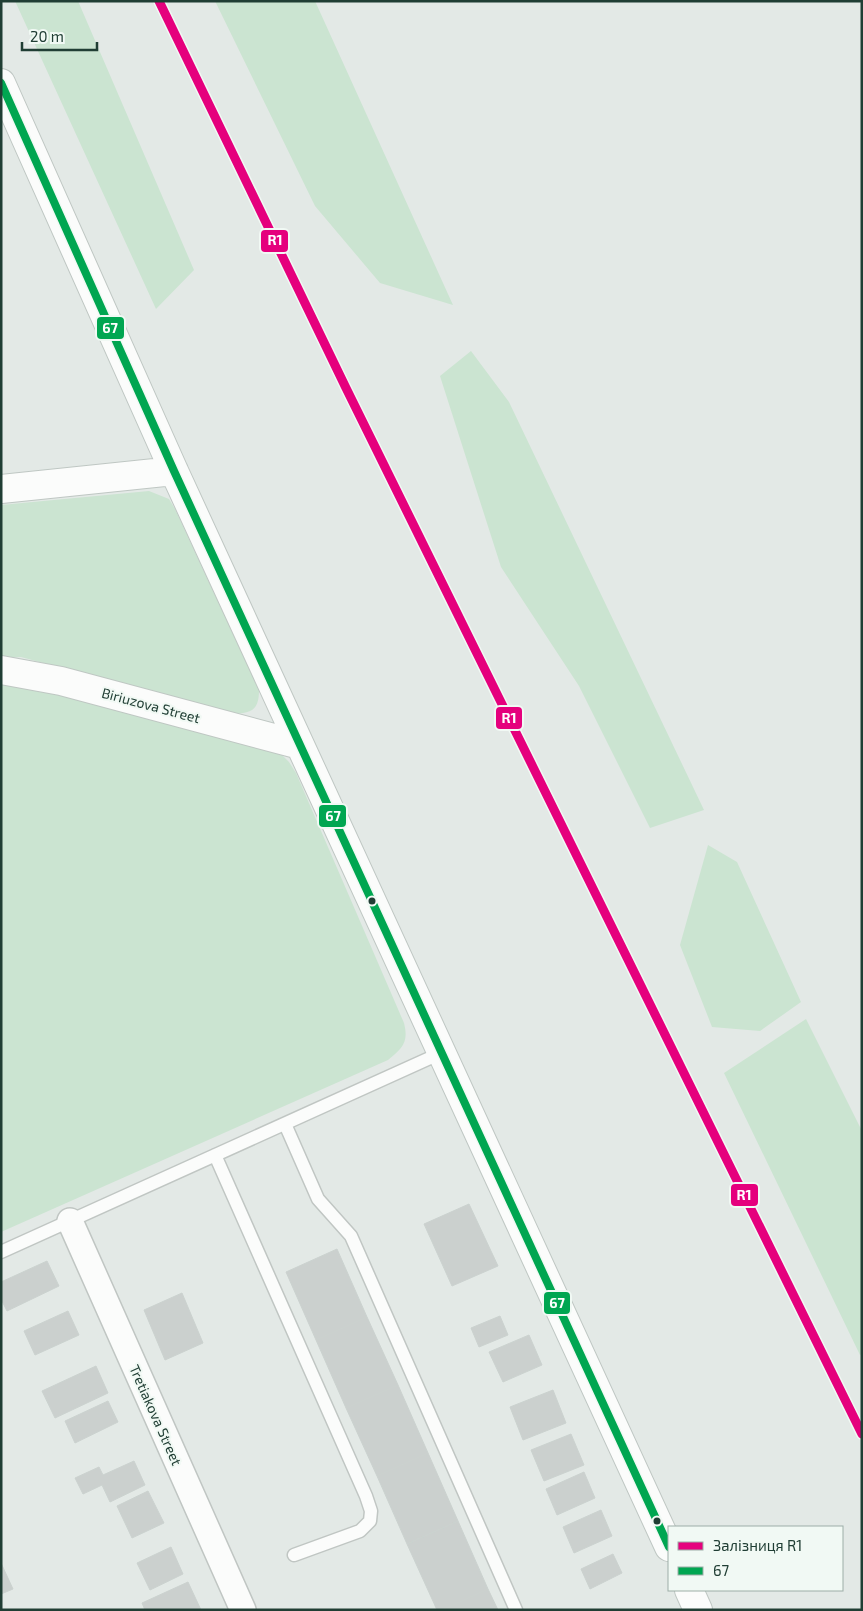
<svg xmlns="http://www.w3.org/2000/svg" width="863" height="1611" viewBox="0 0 863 1611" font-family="'Exo 2',sans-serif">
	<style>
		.green { fill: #cbe4d1 }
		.building { fill: #cbd0ce; stroke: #cbd2cf }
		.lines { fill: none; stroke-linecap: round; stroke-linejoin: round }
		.lane-casing { stroke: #c0c6c3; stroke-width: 15 }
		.street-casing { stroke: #c0c6c3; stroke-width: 28 }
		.secondary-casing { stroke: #bfc7c3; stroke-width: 30 }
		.lane { stroke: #fbfcfb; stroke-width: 12 }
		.street { stroke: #fbfcfb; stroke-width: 25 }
		.secondary { stroke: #fbfcfb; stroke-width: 28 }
		.bus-1-casing { stroke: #f1f9f4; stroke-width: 11 }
		.bus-1 { stroke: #00a651; stroke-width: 8 }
		.rail-1-casing { stroke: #f1f9f4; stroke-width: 12 }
		.rail-1 { stroke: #e5007d; stroke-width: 9 }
		.bus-dot { fill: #203e34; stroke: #f1f9f4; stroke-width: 2 }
		.labels { text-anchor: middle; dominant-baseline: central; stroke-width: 4; stroke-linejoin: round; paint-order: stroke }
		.street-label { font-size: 14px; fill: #203e34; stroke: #f1f9f4 }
		.line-badge { stroke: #f1f9f4; stroke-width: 2 }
		.badge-label { font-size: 14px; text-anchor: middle; font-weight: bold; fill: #fff }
	</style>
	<rect width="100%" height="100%" fill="#e3e9e6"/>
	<path class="green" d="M 15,1 L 78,1 L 194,270 L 156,309 Z
		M 215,1 L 315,1 L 453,305 L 380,283 L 315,206 Z
		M 471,351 L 509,402 L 704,810 L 650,828 L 579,686 L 501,567 L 440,376 Z
		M 149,491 L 169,499 L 175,509 L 259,690 C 259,712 250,713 230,714 L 21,657 L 1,658 L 1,505 Z
		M 1,678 L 281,754 L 289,762 L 296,773 L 404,1023 C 409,1043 402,1048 388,1060 L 1,1232 Z
		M 708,845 L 737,862 L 801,1002 L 760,1031 L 712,1027 L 680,945 Z
		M 806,1019 L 862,1131 L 862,1354 L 860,1355 L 724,1073 Z"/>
	<path class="building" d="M 469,1204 L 498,1266 L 452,1286 L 424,1224 Z
		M 337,1249 L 367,1317 L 316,1340 L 286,1272 Z
		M 47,1261 L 59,1286 L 7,1311 L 1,1299 L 1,1282 Z
		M 182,1293 L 203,1343 L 165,1360 L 144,1310 Z
		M 68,1311 L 79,1335 L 35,1355 L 24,1331 Z
		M 500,1316 L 508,1335 L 479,1347 L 471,1328 Z
		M 367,1317 L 398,1385 L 346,1408 L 316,1340 Z
		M 529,1335 L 542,1365 L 503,1382 L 489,1352 Z
		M 96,1366 L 108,1393 L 55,1418 L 42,1391 Z
		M 398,1385 L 428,1453 L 377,1476 L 346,1408 Z
		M 553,1390 L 566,1423 L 523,1440 L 510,1407 Z
		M 108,1401 L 118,1422 L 75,1443 L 65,1421 Z
		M 571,1434 L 584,1465 L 544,1481 L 531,1450 Z
		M 428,1453 L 458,1521 L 407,1544 L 377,1476 Z
		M 134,1461 L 145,1485 L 110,1502 L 102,1485 L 83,1494 L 75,1478 L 99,1467 L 103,1475 Z
		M 584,1472 L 595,1498 L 557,1515 L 546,1489 Z
		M 148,1491 L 164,1523 L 132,1538 L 117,1506 Z
		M 601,1510 L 612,1536 L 574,1553 L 563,1527 Z
		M 458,1521 L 488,1589 L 442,1610 L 437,1610 L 407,1544 Z
		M 171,1547 L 183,1574 L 150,1590 L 137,1563 Z
		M 613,1554 L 622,1573 L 590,1589 L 581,1569 Z
		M 1,1563 L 13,1589 L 1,1594 Z
		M 188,1582 L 201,1610 L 145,1610 L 142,1603 Z
		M 488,1589 L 498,1610 L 442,1610 Z"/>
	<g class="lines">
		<defs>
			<path id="lane" d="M 285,1124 L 318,1199 L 351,1236 L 516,1610
				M 215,1155 L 366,1496 L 371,1511 L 370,1521 L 360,1531 L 294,1555
				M 1,1252 L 441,1053"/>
			<path id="street" d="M 70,1221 L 243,1610"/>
			<path id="secondary" d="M 1,83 L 174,471 L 669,1547
				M 1,489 L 174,471
				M 1,670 L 61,681 L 300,745
				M 689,1590 L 698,1610"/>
		</defs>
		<use href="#lane" class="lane-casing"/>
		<use href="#street" class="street-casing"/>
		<use href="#secondary" class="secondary-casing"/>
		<use href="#lane" class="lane"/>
		<use href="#street" class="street"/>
		<use href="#secondary" class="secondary"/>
		<defs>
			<path id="bus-1" d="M 1,83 L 174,471 L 669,1547"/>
		</defs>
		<use href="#bus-1" class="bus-1-casing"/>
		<use href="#bus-1" class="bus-1"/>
		<defs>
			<path id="rail-1" d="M 159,1 L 346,388 L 862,1434"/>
		</defs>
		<use href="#rail-1" class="rail-1-casing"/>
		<use href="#rail-1" class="rail-1"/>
	</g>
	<g class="bus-dot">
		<circle cx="372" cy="901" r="4.5"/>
		<circle cx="657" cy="1521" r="4.5"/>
	</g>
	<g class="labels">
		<g class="street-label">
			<text transform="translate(151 705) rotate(15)">Biriuzova Street</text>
			<text transform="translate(156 1415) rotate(66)">Tretiakova Street</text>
		</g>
	</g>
	<g class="line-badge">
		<rect x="260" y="229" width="29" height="24" rx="5" fill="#e5007d"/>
		<rect x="96" y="316" width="29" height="24" rx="5" fill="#00a651"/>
		<rect x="495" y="706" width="28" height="24" rx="5" fill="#e5007d"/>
		<rect x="318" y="804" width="29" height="24" rx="5" fill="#00a651"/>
		<rect x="730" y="1183" width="29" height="24" rx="5" fill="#e5007d"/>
		<rect x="543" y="1291" width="28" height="24" rx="5" fill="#00a651"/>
	</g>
	<g class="badge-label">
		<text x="275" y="245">R1</text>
		<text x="110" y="333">67</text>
		<text x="509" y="723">R1</text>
		<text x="333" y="821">67</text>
		<text x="744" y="1200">R1</text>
		<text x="557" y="1308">67</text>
	</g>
	<rect width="863" height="1611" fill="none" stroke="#203e34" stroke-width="5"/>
	<rect x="668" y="1526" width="175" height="65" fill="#f1f9f4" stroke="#9daea7"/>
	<rect x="678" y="1542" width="25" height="8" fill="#e5007d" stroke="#9daea7"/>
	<text x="713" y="1551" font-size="15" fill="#203e34">Залізниця R1</text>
	<rect x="678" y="1567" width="25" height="8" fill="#00a651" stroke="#9daea7"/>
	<text x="713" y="1576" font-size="15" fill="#203e34">67</text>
	<path d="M22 42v8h75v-8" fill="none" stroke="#203e34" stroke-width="2.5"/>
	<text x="30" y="42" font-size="15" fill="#203e34" stroke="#f1f9f4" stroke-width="4" paint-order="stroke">20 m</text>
</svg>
